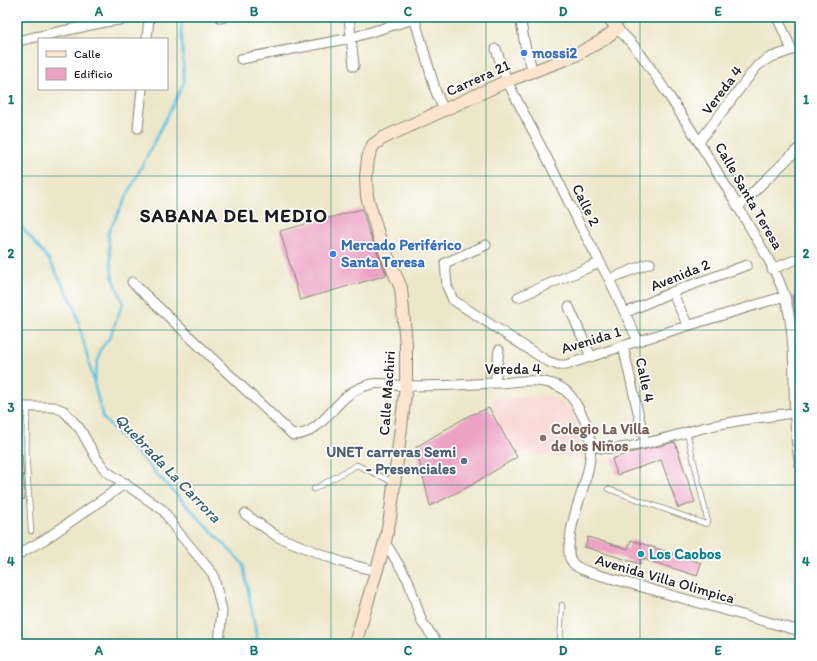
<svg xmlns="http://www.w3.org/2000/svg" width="817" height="661" viewBox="0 0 817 661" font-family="Itim,sans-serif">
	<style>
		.built { fill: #f7d0cc }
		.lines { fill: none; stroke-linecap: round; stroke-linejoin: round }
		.stream { stroke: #61c1df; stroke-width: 2.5 }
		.building { fill: #eca2c5 }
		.lane-casing { stroke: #848273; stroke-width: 6 }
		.street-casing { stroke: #848273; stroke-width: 11 }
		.secondary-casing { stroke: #848273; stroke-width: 14 }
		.lane { stroke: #fff; stroke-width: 4.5 }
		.street { stroke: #fff; stroke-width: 9 }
		.secondary { stroke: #fce5cf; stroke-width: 12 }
		.grid { fill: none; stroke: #0f766e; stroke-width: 1; stroke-opacity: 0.55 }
		.shop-dot { fill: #3f7fe0; stroke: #fff; stroke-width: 1.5 }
		.education-dot { fill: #8d6e63; stroke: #fff; stroke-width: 1.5 }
		.service-dot { fill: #5c6f8a; stroke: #fff; stroke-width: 1.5 }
		.culture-dot { fill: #0f9aa8; stroke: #fff; stroke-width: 1.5 }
		.labels { text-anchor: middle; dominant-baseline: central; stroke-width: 3.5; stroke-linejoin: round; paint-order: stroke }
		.shop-label { font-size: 15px; font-weight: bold; fill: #366cbe; stroke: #fff; text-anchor: start }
		.street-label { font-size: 15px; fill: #1c1c1c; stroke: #fff }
		.education-label { font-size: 15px; font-weight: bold; fill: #785e54; stroke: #fff; text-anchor: start }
		.service-label { font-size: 15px; font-weight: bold; fill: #4e5e75; stroke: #fff; text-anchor: end }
		.culture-label { font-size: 15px; font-weight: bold; fill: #0d838f; stroke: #fff; text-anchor: start }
		.water-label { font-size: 16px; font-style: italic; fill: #385e6a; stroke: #fff }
		.district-label { font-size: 19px; font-weight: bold; letter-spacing: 1px; fill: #1c1c1c; stroke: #fff }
		.neatline { fill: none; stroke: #0f766e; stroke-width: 1.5 }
		.grid-label { font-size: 13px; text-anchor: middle; font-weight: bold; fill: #0f766e }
	</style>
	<rect width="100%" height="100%" fill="#fff"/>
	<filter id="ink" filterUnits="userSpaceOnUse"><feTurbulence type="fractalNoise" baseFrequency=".025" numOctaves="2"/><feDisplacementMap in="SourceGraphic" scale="8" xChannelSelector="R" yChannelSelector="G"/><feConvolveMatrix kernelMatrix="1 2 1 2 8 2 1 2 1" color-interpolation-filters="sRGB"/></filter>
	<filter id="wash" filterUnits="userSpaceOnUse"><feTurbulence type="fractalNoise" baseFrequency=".012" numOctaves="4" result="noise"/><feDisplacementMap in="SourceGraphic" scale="16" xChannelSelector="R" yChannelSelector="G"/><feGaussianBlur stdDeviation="0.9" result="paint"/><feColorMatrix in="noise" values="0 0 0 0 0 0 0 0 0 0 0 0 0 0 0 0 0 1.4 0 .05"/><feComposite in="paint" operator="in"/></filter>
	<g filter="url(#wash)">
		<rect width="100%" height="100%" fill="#ede7ca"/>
		<path class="built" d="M 547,396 L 561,402 L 572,410 L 585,459 L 514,452 L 493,411 L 493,399 Z"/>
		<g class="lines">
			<path class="stream" d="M 17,221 L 49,260 L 74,305 L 103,418 L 243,564 L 258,644
				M 94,382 L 100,350 L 110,337 L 123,303 L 112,275 L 108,233 L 184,83 L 181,17"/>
		</g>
		<g id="blocks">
			<path class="building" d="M 362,209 L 369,233 L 387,275 L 300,300 L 280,231 Z
				M 800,295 L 800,319 L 797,319 L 792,296 Z
				M 489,408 L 517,457 L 468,487 L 430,506 L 416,447 L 468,416 Z
				M 675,442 L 695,502 L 678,508 L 661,460 L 617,475 L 612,459 L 629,453 Z
				M 17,454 L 22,454 L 25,499 L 17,500 Z
				M 588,537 L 628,549 L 631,540 L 701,563 L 697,576 L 641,558 L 640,564 L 585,547 Z"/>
		</g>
	</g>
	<g filter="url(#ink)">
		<use href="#blocks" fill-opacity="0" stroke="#848273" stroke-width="1"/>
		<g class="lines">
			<defs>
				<path id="lane" d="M 28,408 C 24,449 29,490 31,531
					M 314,489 L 357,465 L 393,482
					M 608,489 L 706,524 L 708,522 L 687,432
					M 560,644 L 562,605"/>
				<path id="street" d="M 349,17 L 354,66
					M 414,17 L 436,92 L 444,110
					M 520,17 L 525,45 L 533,72
					M 221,18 L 225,17
					M 617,29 C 639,47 653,73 669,96 C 697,138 723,180 748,224 C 761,247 777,271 785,297 C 800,348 789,411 800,465
					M 147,39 L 149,17
					M 17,41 L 105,22 L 140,17
					M 496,49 L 507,81 L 548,160 L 580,225 L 609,279 L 638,341
					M 241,59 L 351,38 L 414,19
					M 138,128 L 142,89
					M 699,142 L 757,66 L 769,58 L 792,50 L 777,17
					M 738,207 L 800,147
					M 486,245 L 445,263 L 447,286 L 453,300 L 547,361 L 558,365 L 566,365 L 638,341 L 785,296
					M 772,269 L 800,258
					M 609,279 L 650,263
					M 132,282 L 293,435 C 323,435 334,398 360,388 C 380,379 388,386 407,386 C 437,386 466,385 495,383 C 508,383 522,380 535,381 C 547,382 560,384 568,393 C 574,399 577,406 581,413 C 606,458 575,493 570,538 C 569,546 567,555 572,562 C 578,570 590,572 599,575 L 800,631
					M 672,292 L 688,326
					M 518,297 L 599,263
					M 569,307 L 591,357
					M 625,313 L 672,292 L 747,265
					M 623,346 L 645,443
					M 495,383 L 499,350
					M 17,407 L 54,407 L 64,411 L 80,429 L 97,459 L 106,471 L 163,510 L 178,532 L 213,574 L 222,610 L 219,644
					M 592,445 C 614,458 685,431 711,426 C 740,420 770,416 800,412
					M 245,514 L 278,537 L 341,562 L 376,571
					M 385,542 L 408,580 L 422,622 L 438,644
					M 17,555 L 47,538 L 126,483"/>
				<path id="secondary" d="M 355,644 L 385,542 L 390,518 L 406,386 L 406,345 L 401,288 L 379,237 L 367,197 L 366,177 L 368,158 L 373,145 L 383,138 L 507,81 L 574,56 L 601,41 L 617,29 L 609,17"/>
			</defs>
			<use href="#lane" class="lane-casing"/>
			<use href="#street" class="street-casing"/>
			<use href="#secondary" class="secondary-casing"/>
			<use href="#lane" class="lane"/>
			<use href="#street" class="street"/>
			<use href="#secondary" class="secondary"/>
		</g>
	</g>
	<path class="grid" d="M 177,17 L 177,644M 331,17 L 331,644M 486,17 L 486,644M 640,17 L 640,644M 17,176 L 800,176M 17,330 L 800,330M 17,485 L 800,485"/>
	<g class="shop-dot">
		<circle cx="524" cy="53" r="4"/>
		<circle cx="333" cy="254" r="4"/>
	</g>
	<circle class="education-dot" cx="543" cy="438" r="4"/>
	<circle class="service-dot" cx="464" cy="461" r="4"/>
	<circle class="culture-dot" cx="641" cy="554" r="4"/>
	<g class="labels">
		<g class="shop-label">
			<text x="532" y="53">mossi2</text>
			<text x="341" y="245">Mercado Periférico<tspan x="341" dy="17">Santa Teresa</tspan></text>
		</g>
		<g class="street-label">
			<text transform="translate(478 78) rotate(-24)">Carrera 21</text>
			<text transform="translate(722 90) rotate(-53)">Vereda 4</text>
			<text transform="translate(749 196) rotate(60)">Calle Santa Teresa</text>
			<text transform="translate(586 205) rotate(64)">Calle 2</text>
			<text transform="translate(680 275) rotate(-22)">Avenida 2</text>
			<text transform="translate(591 340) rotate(-17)">Avenida 1</text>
			<text x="513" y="369">Vereda 4</text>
			<text transform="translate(645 380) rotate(78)">Calle 4</text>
			<text transform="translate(387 393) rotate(-86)">Calle Machiri</text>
			<text transform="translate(665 579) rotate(16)">Avenida Villa Olimpica</text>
		</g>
		<g class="education-label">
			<text x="551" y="429">Colegio La Villa<tspan x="551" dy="17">de los Niños</tspan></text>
		</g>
		<g class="service-label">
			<text x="456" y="452">UNET carreras Semi<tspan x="456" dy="17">- Presenciales</tspan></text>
		</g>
		<g class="culture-label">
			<text x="649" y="554">Los Caobos</text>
		</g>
		<g class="water-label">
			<text transform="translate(168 468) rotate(46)">Quebrada La Carrora</text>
		</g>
		<g class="district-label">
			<text x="234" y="215">SABANA DEL MEDIO</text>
		</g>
	</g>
	<rect width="817" height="661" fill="none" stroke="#fff" stroke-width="44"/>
	<rect x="38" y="38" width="130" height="52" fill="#ffffff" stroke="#a4a4a4"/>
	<rect x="46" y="51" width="20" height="6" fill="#fce5cf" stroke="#a4a4a4"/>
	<text x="74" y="58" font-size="12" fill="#1c1c1c">Calle</text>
	<rect x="46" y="68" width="20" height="12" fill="#eca2c5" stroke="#a4a4a4"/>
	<text x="74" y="78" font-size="12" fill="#1c1c1c">Edificio</text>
	<rect x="22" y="22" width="773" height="617" class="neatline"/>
	<g class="grid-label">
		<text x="99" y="16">A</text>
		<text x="254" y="16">B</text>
		<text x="408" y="16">C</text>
		<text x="563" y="16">D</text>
		<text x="718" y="16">E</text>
		<text x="11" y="104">1</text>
		<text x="806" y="104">1</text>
		<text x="11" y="258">2</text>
		<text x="806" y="258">2</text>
		<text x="11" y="412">3</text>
		<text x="806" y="412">3</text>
		<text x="11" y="566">4</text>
		<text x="806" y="566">4</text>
		<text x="99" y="655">A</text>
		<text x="254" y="655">B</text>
		<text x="408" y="655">C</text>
		<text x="563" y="655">D</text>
		<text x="718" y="655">E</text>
	</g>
</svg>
